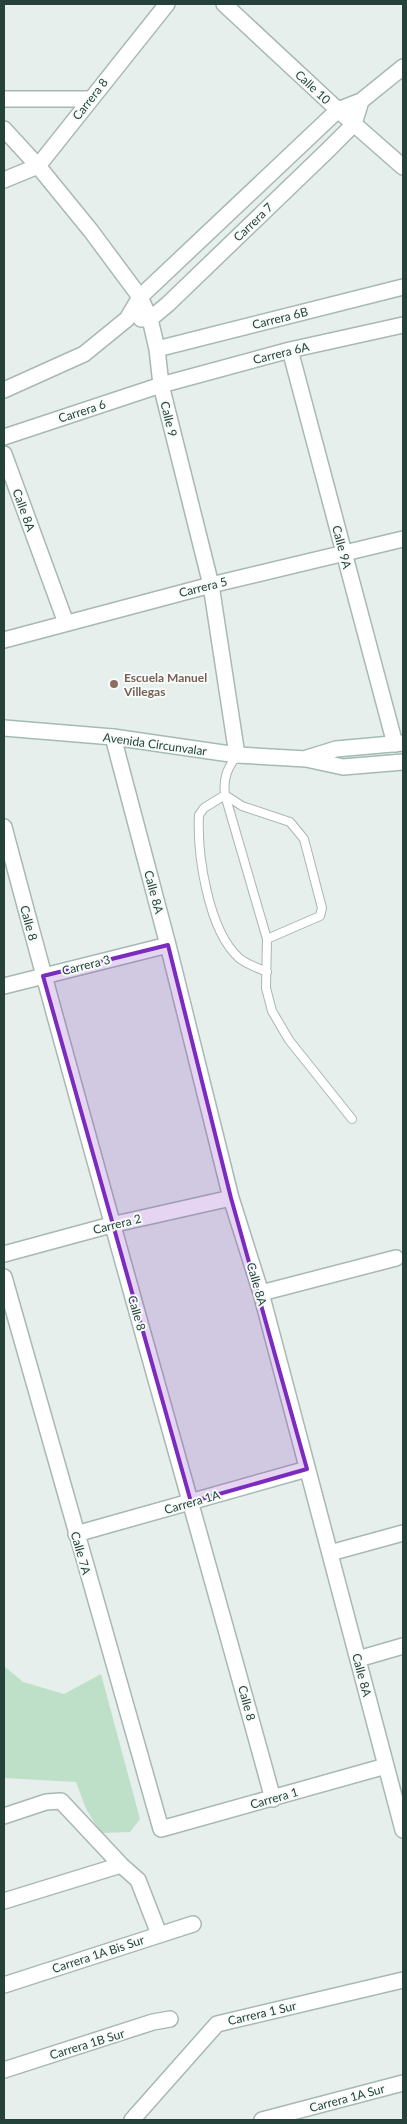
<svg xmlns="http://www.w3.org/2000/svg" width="407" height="2124" viewBox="0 0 407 2124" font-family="Lato,sans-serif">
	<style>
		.green { fill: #bfe0c8 }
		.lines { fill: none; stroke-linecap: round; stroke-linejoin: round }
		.service-casing { stroke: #a8b8b2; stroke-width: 10 }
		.minor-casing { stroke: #a8b8b2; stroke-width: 18 }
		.secondary-casing { stroke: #a4bbb3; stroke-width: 18 }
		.service { stroke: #fff; stroke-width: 8 }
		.minor { stroke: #fff; stroke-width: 15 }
		.secondary { stroke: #fff; stroke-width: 15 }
		.marked { fill: #7b2cbf; fill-opacity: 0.2; stroke: #7b2cbf; stroke-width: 4; stroke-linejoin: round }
		.education-dot { fill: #8d6e63; stroke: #f7fbf9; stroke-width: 2 }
		.labels { text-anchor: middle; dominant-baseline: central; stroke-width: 4; stroke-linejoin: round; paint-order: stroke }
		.street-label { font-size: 12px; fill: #24423a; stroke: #f7fbf9 }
		.education-label { font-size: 12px; font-weight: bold; fill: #785e54; stroke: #f7fbf9; text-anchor: start }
	</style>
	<rect width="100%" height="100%" fill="#e6efeb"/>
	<path class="green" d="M 4,1666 L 23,1682 L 64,1694 L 101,1674 L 140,1819 L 130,1832 L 101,1833 L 86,1809 L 76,1782 L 4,1778 Z"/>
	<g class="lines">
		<defs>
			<path id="service" d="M 237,755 C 227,769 223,778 225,795 L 267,939 L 266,988 L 272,1011 L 289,1040 L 352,1119
				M 267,972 C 258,968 246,964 239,958 C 208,930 197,854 199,815 L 204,808 L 225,795 L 242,806 L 290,822 L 304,839 L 322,908 L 320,916 L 267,939"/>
			<path id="minor" d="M 224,4 L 338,110 L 403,167
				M 4,99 L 90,99
				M 4,129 L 38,166 L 91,231 L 140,297 L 150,319 L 157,349 L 161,385 L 211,585 L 237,755
				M 4,180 L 38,166 L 167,4
				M 141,319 L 150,319 L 168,304 L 328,150 L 354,124 L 361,101
				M 157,349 L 403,287
				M 290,350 L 395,744
				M 4,390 L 84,354 L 127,319 L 140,297 L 338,110 L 361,101 L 403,67
				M 4,437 L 161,385 L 290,350 L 403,325
				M 4,454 L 66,623
				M 4,640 L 211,585 L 403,539
				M 113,737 L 168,945 L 231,1198 L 261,1293 L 403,1830
				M 4,827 C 90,1152 184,1475 273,1799
				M 4,986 L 168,945
				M 4,1254 L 111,1225 L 231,1198
				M 4,1277 L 161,1829 L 386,1766
				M 261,1293 L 396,1258
				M 76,1534 L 307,1469
				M 330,1553 L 403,1533
				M 358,1659 L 403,1646
				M 4,1816 L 46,1802 L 61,1801 L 121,1865 L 138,1880 L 159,1934
				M 4,1901 L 121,1865
				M 4,1985 L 193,1924
				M 4,2070 L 153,2022 L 170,2019
				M 132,2120 L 217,2024 L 403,1980
				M 262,2120 L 403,2083"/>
			<path id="secondary" d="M 4,728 L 113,737 L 237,755 L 306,759 L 343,767 L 403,762
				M 307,758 L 336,749 L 403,743"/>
		</defs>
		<use href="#service" class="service-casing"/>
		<use href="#minor" class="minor-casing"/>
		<use href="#secondary" class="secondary-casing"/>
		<use href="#service" class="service"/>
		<use href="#minor" class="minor"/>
		<use href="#secondary" class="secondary"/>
	</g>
	<path class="marked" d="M 168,945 L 231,1198 L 307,1469 L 191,1502 L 43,976 Z"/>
	<circle class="education-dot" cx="114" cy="684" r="5"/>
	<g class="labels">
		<g class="street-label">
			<text transform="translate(313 87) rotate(43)">Calle 10</text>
			<text transform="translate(90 99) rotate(-52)">Carrera 8</text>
			<text transform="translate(253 222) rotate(-44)">Carrera 7</text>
			<text transform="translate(280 318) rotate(-14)">Carrera 6B</text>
			<text transform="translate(281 353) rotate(-14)">Carrera 6A</text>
			<text transform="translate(82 411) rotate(-18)">Carrera 6</text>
			<text transform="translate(169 419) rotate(76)">Calle 9</text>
			<text transform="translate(24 510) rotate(70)">Calle 8A</text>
			<text transform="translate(342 547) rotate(75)">Calle 9A</text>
			<text transform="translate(203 587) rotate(-14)">Carrera 5</text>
			<text transform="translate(155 744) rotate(8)">Avenida Circunvalar</text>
			<text transform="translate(154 892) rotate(75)">Calle 8A</text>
			<text transform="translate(29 923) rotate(75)">Calle 8</text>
			<text transform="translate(86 965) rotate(-14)">Carrera 3</text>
			<text transform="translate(117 1224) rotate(-14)">Carrera 2</text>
			<text transform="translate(257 1284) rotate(74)">Calle 8A</text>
			<text transform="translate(137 1313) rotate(74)">Calle 8</text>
			<text transform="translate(192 1502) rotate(-16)">Carrera 1A</text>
			<text transform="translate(81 1553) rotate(74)">Calle 7A</text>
			<text transform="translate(362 1675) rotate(75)">Calle 8A</text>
			<text transform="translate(247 1703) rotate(75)">Calle 8</text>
			<text transform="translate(274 1798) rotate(-16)">Carrera 1</text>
			<text transform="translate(98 1954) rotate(-18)">Carrera 1A Bis Sur</text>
			<text transform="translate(262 2013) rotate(-13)">Carrera 1 Sur</text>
			<text transform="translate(87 2044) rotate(-17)">Carrera 1B Sur</text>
			<text transform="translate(347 2098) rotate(-15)">Carrera 1A Sur</text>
		</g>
		<g class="education-label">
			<text x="124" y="677">Escuela Manuel<tspan x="124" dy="14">Villegas</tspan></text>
		</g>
	</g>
	<rect width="407" height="2124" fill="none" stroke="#24423a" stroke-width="10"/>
</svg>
